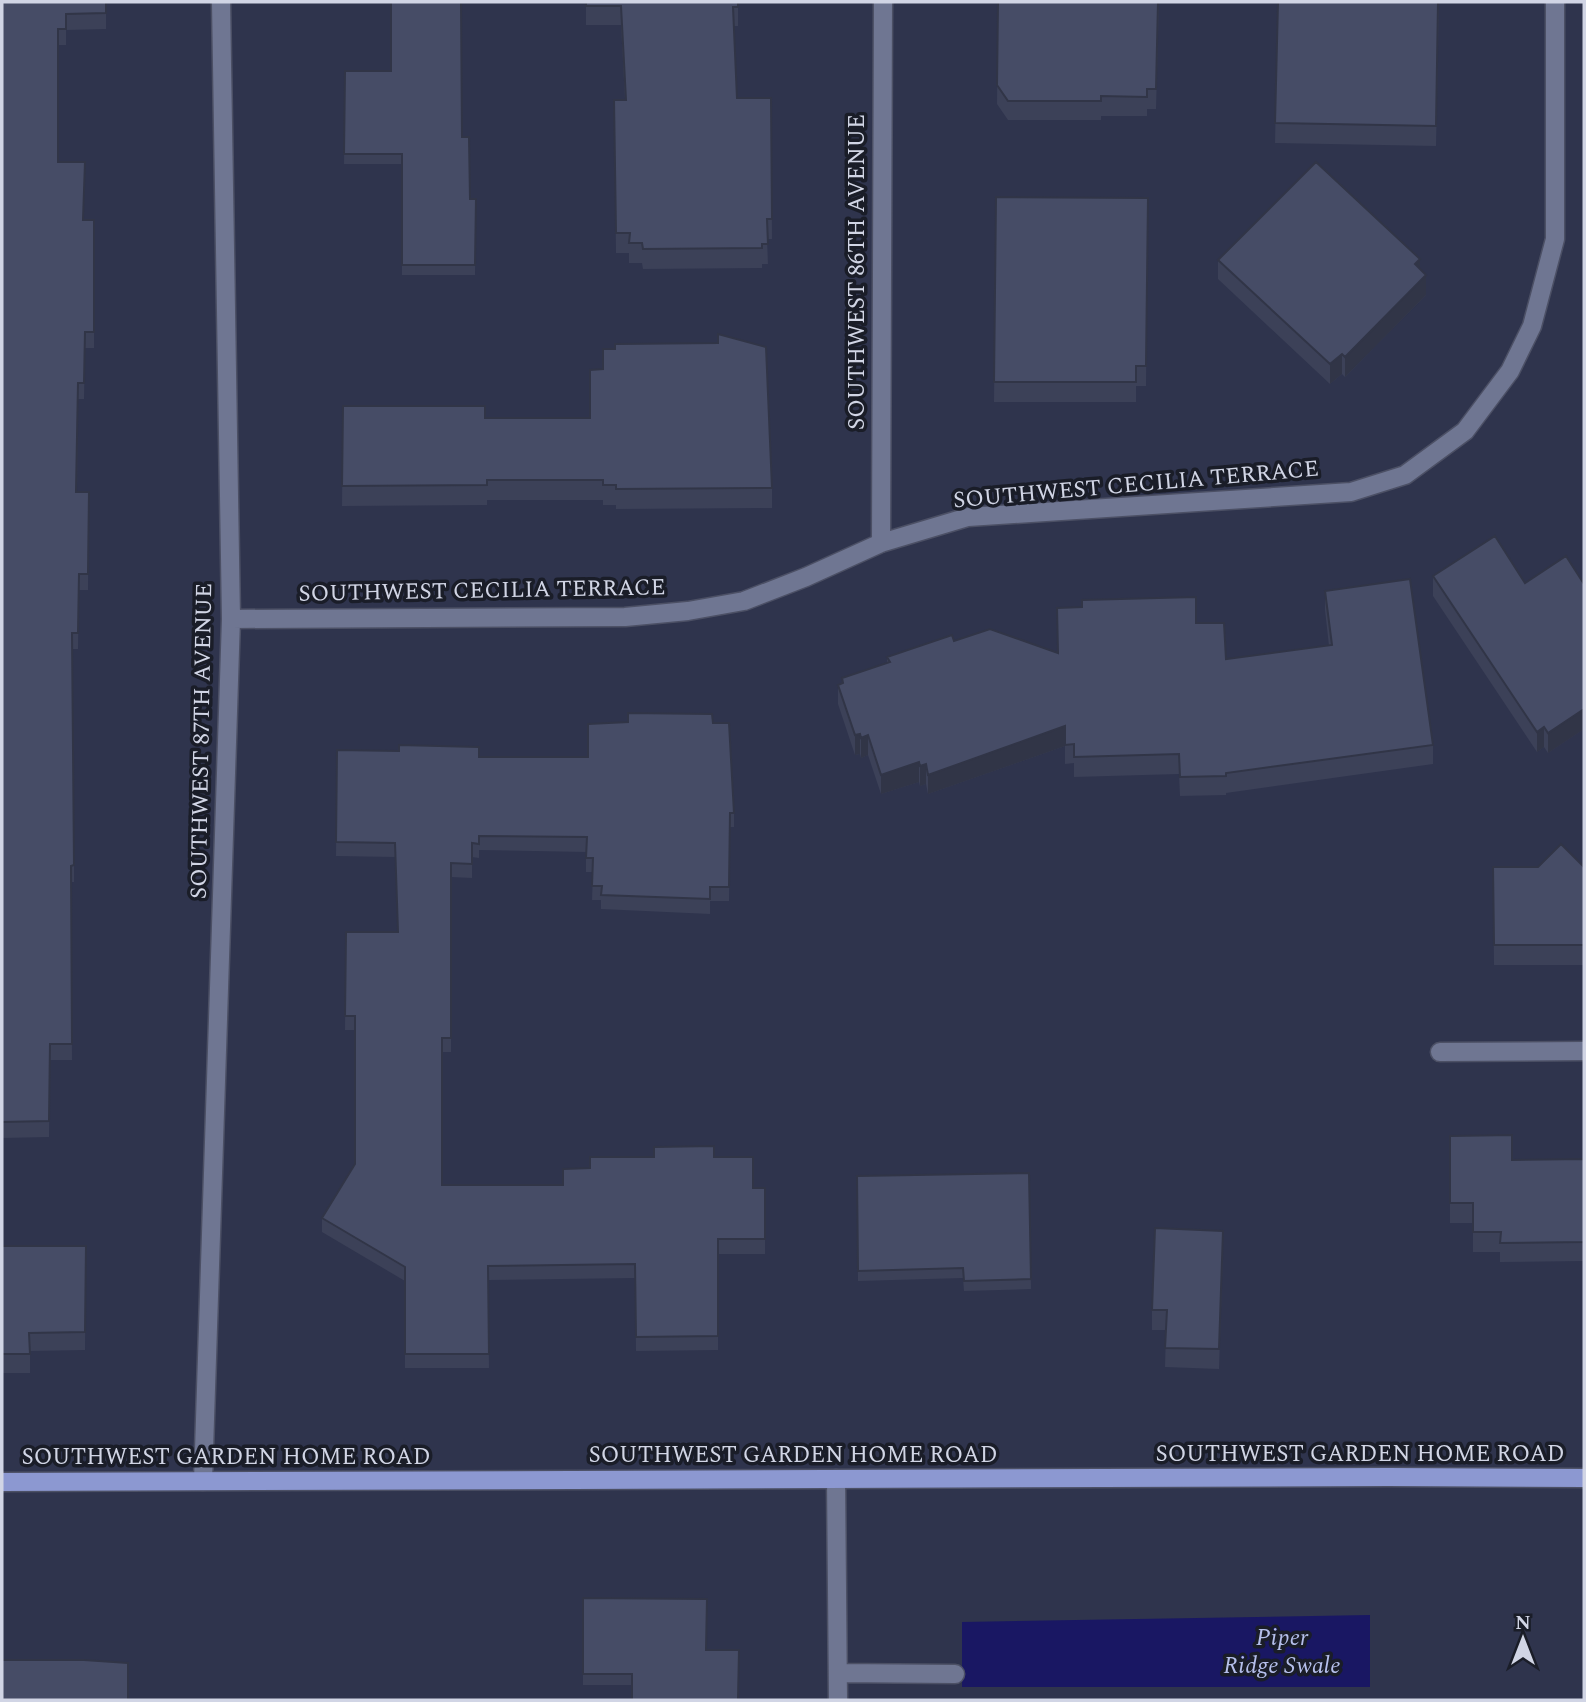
<svg xmlns="http://www.w3.org/2000/svg" width="1586" height="1702" viewBox="0 0 1586 1702" font-family="Spectral,serif">
	<style>
		.water { fill: #191763 }
		.lines { fill: none; stroke-linecap: round; stroke-linejoin: round }
		.minor-casing { stroke: #4c5065; stroke-width: 21 }
		.major-casing { stroke: #4c5065; stroke-width: 21 }
		.minor { stroke: #6f7692; stroke-width: 18 }
		.major { stroke: #8c98d1; stroke-width: 18 }
		.wall { fill: #3c4158 }
		.shaded-wall { fill: #313547 }
		.building { fill: #464c66; stroke: #313547; stroke-width: 2 }
		.labels { text-anchor: middle; dominant-baseline: central; stroke-width: 7; stroke-linejoin: round; paint-order: stroke }
		.street-label { font-size: 23px; fill: #d1d5e5; stroke: #1a1d28 }
		.water-label { font-size: 24px; font-style: italic; fill: #b5bfeb; stroke: #1a1d28 }
	</style>
	<rect width="100%" height="100%" fill="#2f344d"/>
	<path class="water" d="M 1370,1615 L 1370,1687 L 962,1687 L 962,1622 Z"/>
	<g class="lines">
		<defs>
			<path id="minor" d="M 881,543 L 883,2
				M 231,619 L 625,617 L 688,611 L 744,601 L 806,577 L 881,543 L 968,517 L 1351,492 L 1405,475 L 1465,431 L 1510,371 L 1532,326 L 1555,239 L 1555,2
				M 1440,1052 L 1584,1051
				M 836,1479 L 838,1700
				M 203,1481 L 231,619 L 221,2
				M 838,1673 L 955,1674"/>
			<path id="major" d="M 2,1482 L 1388,1477 L 1584,1478"/>
		</defs>
		<use href="#minor" class="minor-casing"/>
		<use href="#major" class="major-casing"/>
		<use href="#minor" class="minor"/>
		<use href="#major" class="major"/>
	</g>
	<path class="wall" d="M 2,2 L 106,2 L 106,29 L 66,30 L 66,45 L 58,45 L 58,162 L 84,220 L 94,220 L 94,348 L 85,348 L 84,399 L 78,399 L 77,492 L 89,492 L 88,590 L 79,590 L 78,649 L 72,649 L 74,865 L 74,882 L 71,882 L 72,1060 L 50,1060 L 49,1137 L 2,1138 Z
		M 586,2 L 738,2 L 738,26 L 734,26 L 737,98 L 771,98 L 772,239 L 767,239 L 768,264 L 762,264 L 762,268 L 643,269 L 642,263 L 629,263 L 629,253 L 616,253 L 614,100 L 625,100 L 621,25 L 586,25 Z
		M 998,2 L 1159,2 L 1156,109 L 1147,109 L 1147,116 L 1101,116 L 1101,120 L 1008,120 L 997,104 Z
		M 1278,2 L 1439,2 L 1436,146 L 1275,143 Z
		M 345,71 L 391,71 L 462,137 L 470,199 L 476,199 L 475,275 L 402,275 L 402,164 L 344,164 Z
		M 996,197 L 1148,198 L 1146,386 L 1136,386 L 1136,402 L 994,402 Z
		M 1218,260 L 1420,270 L 1426,295 L 1345,377 L 1342,374 L 1330,384 L 1218,279 Z
		M 603,349 L 772,488 L 772,508 L 616,509 L 616,505 L 603,505 L 603,500 L 487,500 L 487,505 L 342,506 L 343,406 L 485,418 L 590,418 L 603,369 Z
		M 1433,576 L 1525,583 L 1584,584 L 1584,729 L 1548,753 L 1544,747 L 1537,752 L 1433,596 Z
		M 1325,591 L 1433,745 L 1433,764 L 1226,793 L 1226,795 L 1180,796 L 1179,774 L 1074,777 L 1074,763 L 1065,764 L 1065,746 L 928,794 L 926,784 L 920,786 L 919,782 L 881,794 L 868,755 L 861,758 L 860,754 L 855,755 L 838,704 L 838,685 L 842,683 L 842,678 L 887,663 L 887,657 L 954,641 L 1057,653 L 1057,608 L 1196,623 L 1226,659 L 1329,646 L 1325,610 Z
		M 713,723 L 734,813 L 734,827 L 730,827 L 729,901 L 710,901 L 710,914 L 601,909 L 601,900 L 592,900 L 593,872 L 586,872 L 586,852 L 479,850 L 479,858 L 472,857 L 472,878 L 451,877 L 451,1052 L 442,1052 L 442,1185 L 563,1185 L 590,1168 L 714,1157 L 753,1188 L 765,1188 L 765,1254 L 718,1254 L 718,1350 L 636,1351 L 635,1278 L 488,1280 L 489,1368 L 405,1368 L 405,1281 L 322,1232 L 322,1218 L 355,1164 L 355,1030 L 345,1030 L 346,932 L 398,932 L 395,857 L 336,856 L 337,750 L 479,757 L 588,757 Z
		M 1493,867 L 1584,867 L 1584,965 L 1494,965 Z
		M 1450,1136 L 1512,1160 L 1584,1159 L 1584,1261 L 1500,1262 L 1500,1252 L 1473,1252 L 1473,1223 L 1450,1223 Z
		M 1029,1173 L 1031,1289 L 964,1291 L 963,1278 L 858,1281 L 857,1176 Z
		M 2,1246 L 86,1246 L 85,1350 L 30,1351 L 30,1373 L 2,1373 Z
		M 1223,1251 L 1219,1369 L 1165,1367 L 1166,1330 L 1152,1330 L 1152,1310 Z
		M 583,1598 L 707,1599 L 632,1685 L 583,1685 Z"/>
	<path class="shaded-wall" d="M 1420,259 L 1420,279 L 1415,264 Z
		M 1426,275 L 1426,295 L 1345,377 L 1345,357 Z
		M 1342,354 L 1342,374 L 1330,384 L 1330,364 Z
		M 1584,709 L 1584,729 L 1548,753 L 1548,733 Z
		M 1065,726 L 1065,746 L 928,794 L 928,775 Z
		M 1544,727 L 1544,747 L 1537,752 L 1537,732 Z
		M 860,734 L 860,754 L 855,755 L 855,735 Z
		M 868,735 L 868,755 L 861,758 L 861,738 Z
		M 919,762 L 919,782 L 881,794 L 881,775 Z
		M 926,764 L 926,784 L 920,786 L 920,766 Z"/>
	<path class="building" d="M 2,2 L 106,2 L 106,13 L 66,14 L 66,29 L 58,29 L 58,162 L 85,162 L 83,220 L 94,220 L 94,332 L 85,332 L 84,383 L 78,383 L 76,492 L 89,492 L 88,574 L 79,574 L 78,633 L 72,633 L 74,865 L 71,866 L 72,1044 L 50,1044 L 49,1121 L 2,1122 Z
		M 391,2 L 461,2 L 462,137 L 469,137 L 470,199 L 476,199 L 475,265 L 402,265 L 402,154 L 344,154 L 345,71 L 391,71 Z
		M 586,2 L 738,2 L 738,7 L 733,7 L 737,98 L 771,98 L 772,219 L 767,219 L 768,244 L 762,244 L 762,248 L 643,249 L 642,243 L 629,243 L 630,233 L 616,233 L 614,100 L 626,100 L 621,6 L 586,6 Z
		M 998,2 L 1158,2 L 1156,89 L 1147,89 L 1147,97 L 1101,96 L 1101,101 L 1008,101 L 997,85 Z
		M 1278,2 L 1438,2 L 1436,126 L 1275,123 Z
		M 1316,162 L 1420,259 L 1415,264 L 1426,275 L 1345,357 L 1342,354 L 1330,364 L 1218,260 Z
		M 996,197 L 1148,198 L 1146,366 L 1136,366 L 1136,382 L 994,382 Z
		M 718,334 L 766,347 L 772,488 L 616,489 L 616,485 L 603,485 L 603,480 L 487,480 L 487,485 L 342,486 L 343,406 L 485,406 L 485,418 L 590,418 L 590,370 L 603,369 L 603,349 L 615,349 L 615,344 L 718,343 Z
		M 1495,536 L 1525,583 L 1566,556 L 1584,584 L 1584,709 L 1548,733 L 1544,727 L 1537,732 L 1433,576 Z
		M 1410,579 L 1433,745 L 1226,773 L 1226,776 L 1180,777 L 1179,754 L 1074,757 L 1074,744 L 1065,745 L 1065,726 L 928,775 L 926,764 L 920,766 L 919,762 L 881,775 L 868,735 L 861,738 L 860,734 L 855,735 L 838,685 L 843,683 L 842,678 L 890,662 L 887,657 L 952,635 L 954,641 L 990,629 L 1058,653 L 1057,608 L 1082,607 L 1082,600 L 1196,597 L 1196,623 L 1224,623 L 1226,659 L 1332,645 L 1325,591 Z
		M 628,713 L 712,714 L 713,723 L 729,723 L 734,813 L 730,813 L 729,887 L 710,887 L 710,899 L 601,895 L 602,886 L 592,886 L 593,858 L 586,858 L 587,837 L 479,836 L 479,844 L 472,843 L 472,864 L 451,863 L 451,1038 L 442,1038 L 442,1185 L 563,1185 L 563,1169 L 590,1168 L 590,1157 L 654,1157 L 654,1147 L 714,1146 L 714,1157 L 753,1157 L 753,1188 L 765,1188 L 765,1239 L 718,1239 L 718,1336 L 636,1337 L 635,1264 L 488,1266 L 489,1354 L 405,1354 L 405,1267 L 322,1218 L 355,1164 L 355,1016 L 345,1016 L 346,932 L 398,932 L 395,843 L 336,842 L 337,750 L 399,751 L 399,745 L 479,747 L 479,757 L 588,757 L 588,724 L 628,722 Z
		M 1561,844 L 1584,867 L 1584,945 L 1494,945 L 1493,867 L 1538,867 Z
		M 1512,1135 L 1512,1160 L 1584,1159 L 1584,1242 L 1500,1243 L 1501,1232 L 1473,1232 L 1473,1203 L 1450,1203 L 1450,1136 Z
		M 1029,1173 L 1031,1279 L 964,1281 L 963,1268 L 858,1271 L 857,1176 Z
		M 1155,1228 L 1223,1231 L 1219,1349 L 1165,1348 L 1167,1310 L 1152,1310 Z
		M 2,1246 L 86,1246 L 85,1332 L 29,1333 L 30,1354 L 2,1354 Z
		M 583,1598 L 707,1599 L 706,1650 L 739,1650 L 738,1700 L 632,1700 L 632,1674 L 583,1674 Z
		M 2,1660 L 84,1660 L 128,1663 L 128,1700 L 2,1700 Z"/>
	<g class="labels">
		<g class="street-label">
			<text transform="translate(857 272) rotate(-90)">SOUTHWEST 86TH AVENUE</text>
			<text transform="translate(1136 485) rotate(-5)">SOUTHWEST CECILIA TERRACE</text>
			<text transform="translate(482 591) rotate(-1)">SOUTHWEST CECILIA TERRACE</text>
			<text transform="translate(202 741) rotate(-89)">SOUTHWEST 87TH AVENUE</text>
			<text x="1360" y="1454">SOUTHWEST GARDEN HOME ROAD</text>
			<text x="793" y="1455">SOUTHWEST GARDEN HOME ROAD</text>
			<text x="226" y="1457">SOUTHWEST GARDEN HOME ROAD</text>
		</g>
		<g class="water-label">
			<text x="1282" y="1638">Piper<tspan x="1282" dy="28">Ridge Swale</tspan></text>
		</g>
	</g>
	<rect width="1586" height="1702" fill="none" stroke="#d1d5e5" stroke-width="7"/>
	<g transform="translate(1523 1639)" stroke="#1a1d28" stroke-width="5" paint-order="stroke">
	<path d="M0-5L12 26L0 18L-12 26Z" fill="#d1d5e5"/>
	<text y="-10" font-size="19" font-weight="bold" text-anchor="middle" fill="#d1d5e5">N</text>
	</g>
</svg>
